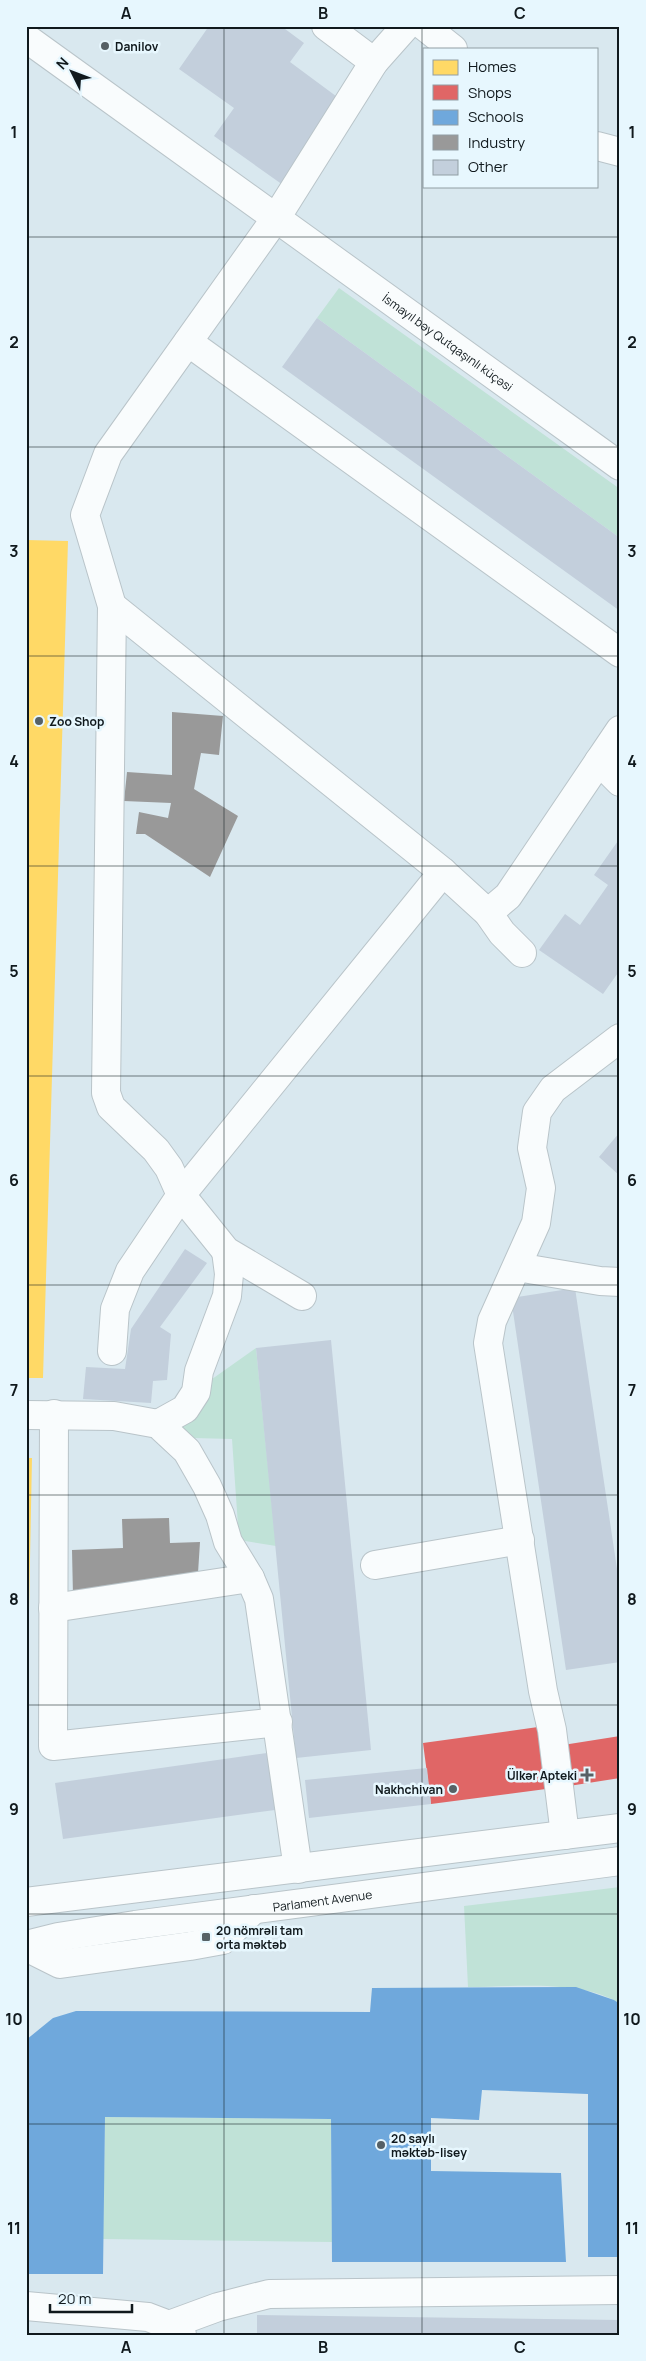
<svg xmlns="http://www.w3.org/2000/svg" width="646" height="2361" viewBox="0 0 646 2361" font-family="Manrope,sans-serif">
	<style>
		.green { fill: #c0e2d7 }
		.homes { fill: #ffd966 }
		.shops { fill: #e06666 }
		.schools { fill: #6fa8dc }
		.industry { fill: #999 }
		.building { fill: #c3cfdc }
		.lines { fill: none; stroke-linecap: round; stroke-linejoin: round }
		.minor-casing { stroke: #b9c4c9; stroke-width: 30 }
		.major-casing { stroke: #b9c4c9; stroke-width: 30 }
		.minor { stroke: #f9fcfd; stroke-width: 28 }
		.major { stroke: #f9fcfd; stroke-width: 28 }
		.grid { fill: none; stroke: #10191d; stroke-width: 1; stroke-opacity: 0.55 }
		.poi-dot { fill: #566166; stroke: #e7f7fe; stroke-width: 2 }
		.labels { text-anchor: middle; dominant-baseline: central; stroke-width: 5; stroke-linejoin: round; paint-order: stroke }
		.poi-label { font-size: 12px; font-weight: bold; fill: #10191d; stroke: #e7f7fe; text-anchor: start }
		.street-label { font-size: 12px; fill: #10191d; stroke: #e7f7fe }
		.neatline { fill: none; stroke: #10191d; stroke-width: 2 }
		.grid-label { font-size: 16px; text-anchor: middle; font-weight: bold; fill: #10191d }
	</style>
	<rect width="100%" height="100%" fill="#d9e8ef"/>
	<path class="green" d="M 339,288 L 620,489 L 620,538 L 317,318 Z
		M 256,1348 L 276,1546 L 239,1540 L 232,1439 L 193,1438 L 164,1413 Z
		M 620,1887 L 620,2004 C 584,1979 511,1987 468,1987 L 464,1906 Z
		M 105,2117 L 331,2119 L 332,2242 L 103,2239 Z"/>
	<path class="homes" d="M 26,540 L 68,541 L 43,1378 L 26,1378 Z
		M 26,1458 L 32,1458 L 28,1660 L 26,1660 Z"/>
	<path class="shops" d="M 538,1727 L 546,1789 L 431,1804 L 423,1743 Z
		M 620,1736 L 620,1778 L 569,1786 L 563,1745 Z"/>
	<path class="schools" d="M 576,1987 L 614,2000 L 620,2004 L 620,2257 L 588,2257 L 588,2094 L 482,2090 L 479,2120 L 431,2118 L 431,2171 L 561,2173 L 566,2262 L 332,2262 L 331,2119 L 105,2117 L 103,2274 L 26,2274 L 26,2040 L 53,2018 L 76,2011 L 370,2012 L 372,1988 Z"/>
	<path class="industry" d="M 172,712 L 223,716 L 219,755 L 201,753 L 194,789 L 238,816 L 210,877 L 145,834 L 136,834 L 139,812 L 168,818 L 171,803 L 124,801 L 127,772 L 172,775 Z
		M 169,1518 L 170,1543 L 200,1542 L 198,1573 L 73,1596 L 72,1550 L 123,1548 L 122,1519 Z"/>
	<path class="building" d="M 209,26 L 281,26 L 304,43 L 290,62 L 344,102 L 283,185 L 214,136 L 234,108 L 179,69 Z
		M 317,318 L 620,538 L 620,611 L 282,367 Z
		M 620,838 L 620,970 L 603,994 L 539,950 L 565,914 L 580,925 L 608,885 L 594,875 Z
		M 620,1132 L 620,1176 L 599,1157 Z
		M 185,1249 L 207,1263 L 160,1327 L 171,1334 L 167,1380 L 153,1381 L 151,1403 L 83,1399 L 86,1367 L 125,1369 L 131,1329 Z
		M 575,1288 L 620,1589 L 620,1662 L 566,1670 L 511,1298 Z
		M 331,1340 L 371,1750 L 296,1758 L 256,1348 Z
		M 267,1753 L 275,1810 L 63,1839 L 55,1783 Z
		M 427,1768 L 431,1804 L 309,1818 L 305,1780 Z
		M 257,2315 L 620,2320 L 620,2335 L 257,2335 Z"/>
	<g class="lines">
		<defs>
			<g id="minor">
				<path d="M 326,26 L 374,62"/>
				<path d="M 424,26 L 453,49"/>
				<path id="s1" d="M 26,38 L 620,466"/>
				<path d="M 597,146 L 620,152"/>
				<path d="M 188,342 L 620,653"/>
				<path d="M 112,606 L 443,872 L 488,913 L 502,933 L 522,953"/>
				<path d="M 599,761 L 620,782"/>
				<path d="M 488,913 L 508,896 L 620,730"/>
				<path d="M 517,1267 L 600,1281 L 620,1282"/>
				<path d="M 302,1296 L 226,1251 L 181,1195 L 169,1168 L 156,1150 L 111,1107 L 106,1093 L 112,606 L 85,515 L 108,454 L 276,218 L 374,62 L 406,26"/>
				<path d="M 112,1351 L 115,1309 L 130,1271 L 181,1195 L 443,872"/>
				<path d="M 54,1414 L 53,1746 L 278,1722"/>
				<path d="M 26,1415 L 114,1416 L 158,1424 L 187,1451 L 207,1486 L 220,1515 L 228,1542 L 250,1578 L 259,1599 L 298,1869"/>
				<path d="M 158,1424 L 185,1409 L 196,1392 L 199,1371 L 227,1296 L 229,1274 L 226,1251"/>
				<path d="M 375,1565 L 520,1540"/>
				<path d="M 53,1608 L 250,1578"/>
				<path d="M 565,1835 L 552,1730 L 543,1691 L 488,1343 L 492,1321 L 536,1223 L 541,1188 L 532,1148 L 537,1112 L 553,1089 L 620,1038"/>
				<path d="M 26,1947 L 60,1964 L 190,1946 L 223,1940 L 254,1909"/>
				<path d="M 26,2306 L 148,2317 L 169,2325 L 182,2335"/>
				<path d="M 169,2325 L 218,2307 L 269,2294 L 620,2290"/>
			</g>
			<g id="major">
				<path d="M 26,1902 L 620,1828"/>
				<path id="s2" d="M 26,1945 L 58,1937 L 135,1925 L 620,1861"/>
			</g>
		</defs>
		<use href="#minor" class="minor-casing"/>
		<use href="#major" class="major-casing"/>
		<use href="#minor" class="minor"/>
		<use href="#major" class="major"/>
	</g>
	<path class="grid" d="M 224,26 L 224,2335M 422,26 L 422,2335M 26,237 L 620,237M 26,447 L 620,447M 26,656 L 620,656M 26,866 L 620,866M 26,1076 L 620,1076M 26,1285 L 620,1285M 26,1495 L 620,1495M 26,1705 L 620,1705M 26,1914 L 620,1914M 26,2124 L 620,2124"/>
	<g class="poi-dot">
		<circle cx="105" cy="46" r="5"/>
		<circle cx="39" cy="721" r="5"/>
		<path d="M584.5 1767.5h5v5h5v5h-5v5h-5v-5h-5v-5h5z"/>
		<circle cx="453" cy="1789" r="5"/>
		<rect x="201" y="1932" width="10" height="10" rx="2.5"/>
		<circle cx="381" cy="2145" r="5"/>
	</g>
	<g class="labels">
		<g class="poi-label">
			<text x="115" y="46">Danilov</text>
			<text x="49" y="721">Zoo Shop</text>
			<text x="577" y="1775" text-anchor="end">Ülkər Apteki</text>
			<text x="443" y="1789" text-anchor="end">Nakhchivan</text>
			<text x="216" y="1930">20 nömrəli tam<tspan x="216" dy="14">orta məktəb</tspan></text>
			<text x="391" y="2138">20 saylı<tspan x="391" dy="14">məktəb-lisey</tspan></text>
		</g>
		<g class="street-label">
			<text stroke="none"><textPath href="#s1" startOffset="520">İsmayıl bəy Qutqaşınlı küçəsi</textPath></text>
			<text stroke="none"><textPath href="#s2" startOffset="300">Parlament Avenue</textPath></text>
		</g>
	</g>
	<rect width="646" height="2361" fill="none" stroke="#e7f7fe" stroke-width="55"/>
	<rect x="423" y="48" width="175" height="140" fill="#e7f7fe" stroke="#919ea4"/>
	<rect x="433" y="60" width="25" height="15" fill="#ffd966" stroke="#919ea4"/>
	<text x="468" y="72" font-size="15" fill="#10191d">Homes</text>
	<rect x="433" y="85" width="25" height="15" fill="#e06666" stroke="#919ea4"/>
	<text x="468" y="98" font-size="15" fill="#10191d">Shops</text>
	<rect x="433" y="110" width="25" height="15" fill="#6fa8dc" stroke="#919ea4"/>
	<text x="468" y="122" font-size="15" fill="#10191d">Schools</text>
	<rect x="433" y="135" width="25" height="15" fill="#999999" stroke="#919ea4"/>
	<text x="468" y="148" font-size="15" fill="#10191d">Industry</text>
	<rect x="433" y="160" width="25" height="15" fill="#c3cfdc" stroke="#919ea4"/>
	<text x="468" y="172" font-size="15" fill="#10191d">Other</text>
	<g transform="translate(72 72) rotate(312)" stroke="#e7f7fe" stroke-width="4" paint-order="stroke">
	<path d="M0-4L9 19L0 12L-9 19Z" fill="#10191d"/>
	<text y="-8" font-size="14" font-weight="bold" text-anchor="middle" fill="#10191d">N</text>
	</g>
	<path d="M50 2304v8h82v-8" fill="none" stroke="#10191d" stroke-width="2.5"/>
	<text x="58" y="2304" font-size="15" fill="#10191d" stroke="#e7f7fe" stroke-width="4" paint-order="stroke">20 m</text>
	<rect x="28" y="28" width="590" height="2306" class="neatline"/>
	<g class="grid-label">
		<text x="126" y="19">A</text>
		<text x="323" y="19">B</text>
		<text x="520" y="19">C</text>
		<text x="14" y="138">1</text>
		<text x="632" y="138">1</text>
		<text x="14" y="348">2</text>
		<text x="632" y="348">2</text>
		<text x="14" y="557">3</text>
		<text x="632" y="557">3</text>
		<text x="14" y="767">4</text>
		<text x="632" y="767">4</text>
		<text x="14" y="977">5</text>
		<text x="632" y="977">5</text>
		<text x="14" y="1186">6</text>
		<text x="632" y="1186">6</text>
		<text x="14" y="1396">7</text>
		<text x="632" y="1396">7</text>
		<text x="14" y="1605">8</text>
		<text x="632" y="1605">8</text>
		<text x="14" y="1815">9</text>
		<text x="632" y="1815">9</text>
		<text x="14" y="2025">10</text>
		<text x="632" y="2025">10</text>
		<text x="14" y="2234">11</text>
		<text x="632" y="2234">11</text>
		<text x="126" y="2353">A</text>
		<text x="323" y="2353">B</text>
		<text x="520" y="2353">C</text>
	</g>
</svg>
